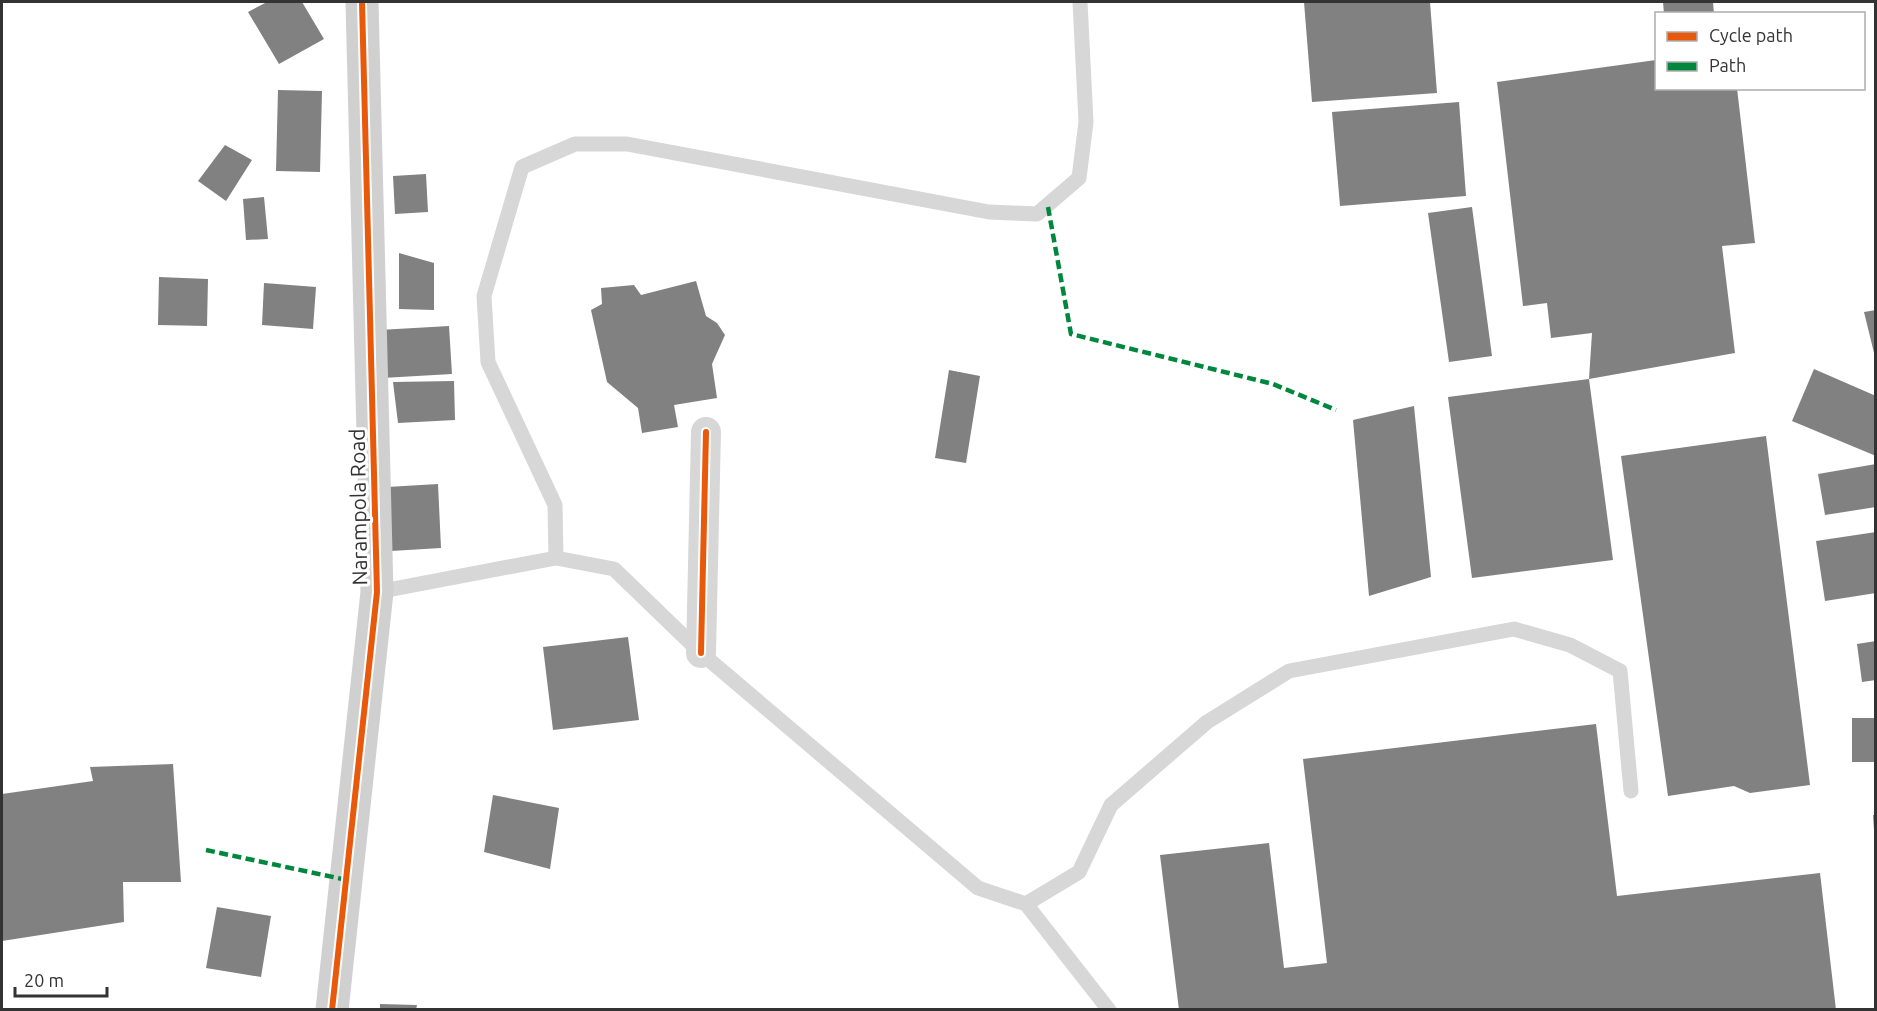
<svg xmlns="http://www.w3.org/2000/svg" width="1877" height="1011" viewBox="0 0 1877 1011" font-family="Ubuntu,sans-serif">
	<style>
		.building { fill: #818181 }
		.lines { fill: none; stroke-linecap: round; stroke-linejoin: round }
		.lane { stroke: #d7d7d7; stroke-width: 15 }
		.street { stroke: #d7d7d7; stroke-width: 30 }
		.secondary { stroke: #d0d0d0; stroke-width: 33 }
		.quiet { stroke: #00873e; stroke-width: 4.5; stroke-dasharray: 9 4.5; stroke-linecap: butt }
		.cycleway-casing { stroke: #fff; stroke-width: 10 }
		.cycleway { stroke: #e8590c; stroke-width: 6 }
		.labels { text-anchor: middle; dominant-baseline: central; stroke-width: 6; stroke-linejoin: round; paint-order: stroke }
		.street-label { font-size: 21px; fill: #333; stroke: #fff }
	</style>
	<rect width="100%" height="100%" fill="#fff"/>
	<path class="building" d="M 267,2 L 302,2 L 324,39 L 279,64 L 248,12 Z
		M 1304,2 L 1430,2 L 1437,93 L 1312,102 Z
		M 1663,2 L 1713,2 L 1714,14 L 1664,14 Z
		M 1656,60 L 1656,88 L 1737,88 L 1755,243 L 1722,246 L 1735,353 L 1589,379 L 1592,333 L 1551,338 L 1547,303 L 1523,306 L 1497,82 Z
		M 278,90 L 322,91 L 320,172 L 276,171 Z
		M 1459,102 L 1466,196 L 1340,206 L 1332,112 Z
		M 225,145 L 252,160 L 226,201 L 198,181 Z
		M 426,174 L 428,212 L 395,214 L 393,176 Z
		M 264,197 L 268,239 L 246,240 L 243,199 Z
		M 1472,207 L 1492,356 L 1449,362 L 1428,213 Z
		M 399,253 L 434,263 L 434,310 L 399,309 Z
		M 159,277 L 208,279 L 207,326 L 158,325 Z
		M 696,281 L 706,316 L 717,323 L 725,335 L 712,364 L 717,398 L 674,405 L 678,427 L 642,433 L 638,408 L 607,382 L 591,310 L 602,304 L 601,288 L 634,285 L 641,295 Z
		M 264,283 L 316,287 L 313,329 L 262,325 Z
		M 1876,310 L 1876,356 L 1875,357 L 1864,312 Z
		M 449,326 L 452,374 L 382,378 L 379,330 Z
		M 1814,369 L 1876,396 L 1876,456 L 1792,421 Z
		M 949,370 L 980,376 L 966,463 L 935,458 Z
		M 1589,379 L 1613,560 L 1472,578 L 1448,397 Z
		M 454,381 L 455,420 L 398,423 L 393,382 Z
		M 1414,406 L 1431,577 L 1369,596 L 1353,420 Z
		M 1766,436 L 1810,785 L 1750,793 L 1734,786 L 1668,796 L 1621,456 Z
		M 1876,464 L 1876,507 L 1825,515 L 1818,474 Z
		M 438,484 L 441,548 L 391,551 L 387,487 Z
		M 1876,532 L 1876,593 L 1825,601 L 1816,541 Z
		M 628,637 L 639,720 L 553,730 L 543,647 Z
		M 1876,641 L 1876,680 L 1862,682 L 1857,644 Z
		M 1852,718 L 1876,718 L 1876,762 L 1852,762 Z
		M 1596,724 L 1617,896 L 1820,873 L 1836,1010 L 1179,1010 L 1160,855 L 1269,843 L 1284,968 L 1327,963 L 1303,759 Z
		M 173,764 L 181,882 L 123,882 L 124,922 L 2,941 L 2,794 L 93,781 L 90,767 Z
		M 493,795 L 559,808 L 550,869 L 484,852 Z
		M 1873,815 L 1876,815 L 1876,830 L 1874,830 Z
		M 217,907 L 271,916 L 261,977 L 206,968 Z
		M 380,1004 L 417,1005 L 416,1010 L 380,1010 Z"/>
	<g class="lines">
		<path class="lane" d="M 556,558 L 555,505 L 488,362 L 484,296 L 522,167 L 575,144 L 627,144 L 989,212 L 1037,214 L 1079,178 L 1086,122 L 1080,2
			M 377,592 L 556,558 L 614,569 L 701,653 L 978,888 L 1026,904 L 1079,872 L 1111,805 L 1207,722 L 1289,671 L 1514,629 L 1570,645 L 1620,671 L 1631,791
			M 1026,904 L 1109,1010"/>
		<path class="street" d="M 701,653 L 706,432"/>
		<path class="secondary" d="M 332,1010 L 377,592 L 362,2"/>
		<path class="quiet" d="M 1048,207 L 1071,334 L 1273,384 L 1336,410
			M 206,850 L 347,880"/>
		<defs>
			<path id="cycleway" d="M 701,653 L 706,432
				M 332,1010 L 377,592 L 362,2"/>
		</defs>
		<use href="#cycleway" class="cycleway-casing"/>
		<use href="#cycleway" class="cycleway"/>
	</g>
	<g class="labels">
		<g class="street-label">
			<text transform="translate(358 507) rotate(-91)">Narampola Road</text>
		</g>
	</g>
	<rect width="1877" height="1011" fill="none" stroke="#333333" stroke-width="6"/>
	<rect x="1655" y="12" width="210" height="78" fill="#ffffff" stroke="#adadad" stroke-width="1.5"/>
	<rect x="1667" y="32" width="30" height="9" fill="#e8590c" stroke="#adadad" stroke-width="1.5"/>
	<text x="1709" y="42" font-size="18" fill="#333333">Cycle path</text>
	<rect x="1667" y="62" width="30" height="9" fill="#00873e" stroke="#adadad" stroke-width="1.5"/>
	<text x="1709" y="72" font-size="18" fill="#333333">Path</text>
	<path d="M15 987v9h92v-9" fill="none" stroke="#333333" stroke-width="3"/>
	<text x="24" y="987" font-size="18" fill="#333333" stroke="#ffffff" stroke-width="4.5" paint-order="stroke">20 m</text>
</svg>
